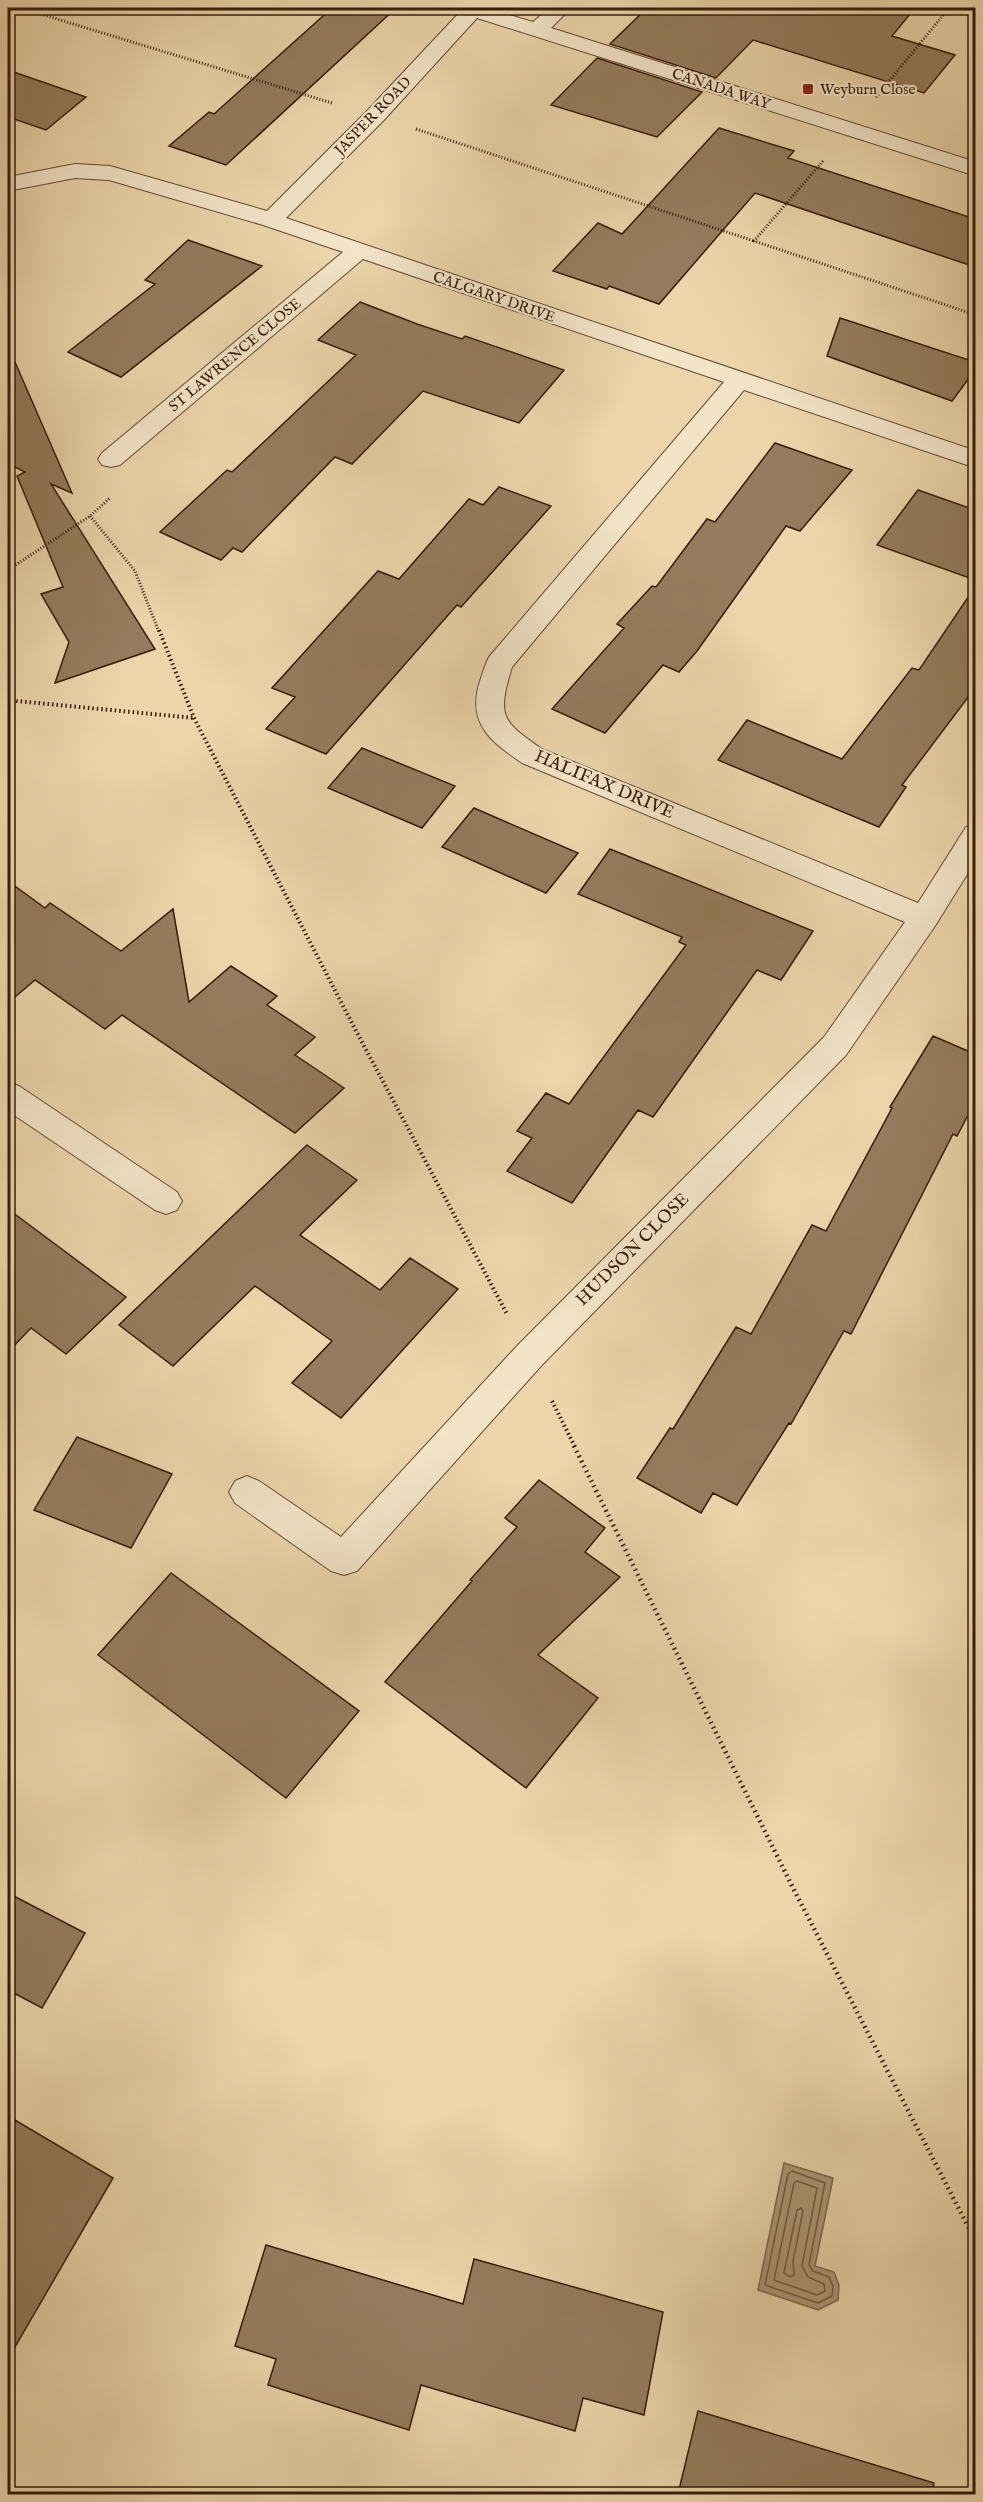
<svg xmlns="http://www.w3.org/2000/svg" width="983" height="2502" viewBox="0 0 983 2502" font-family="'IM FELL English',serif">
	<style>
		.water { fill: #ae9675; stroke: #7e654b; stroke-width: 1.5 }
		.lines { fill: none; stroke-linecap: round; stroke-linejoin: round }
		.shore { stroke: #725940; stroke-width: 1.5 }
		.building { fill: #957c5e; stroke: #371c0b; stroke-width: 1.5 }
		.minor-casing { stroke: #644a33; stroke-width: 2 }
		.path-far2 { stroke: #371c0b; stroke-width: 3; stroke-dasharray: 1 2; stroke-linecap: butt }
		.path-far1 { stroke: #371c0b; stroke-width: 4; stroke-dasharray: 1.5 3; stroke-linecap: butt }
		.path { stroke: #371c0b; stroke-width: 4.5; stroke-dasharray: 1.5 4; stroke-linecap: butt }
		.minor { fill: #f3e4c8; fill-rule: evenodd }
		.poi-dot { fill: #8f2418; stroke: #f3e4c8; stroke-width: 2 }
		.labels { text-anchor: middle; dominant-baseline: central; stroke-width: 4.5; stroke-linejoin: round; paint-order: stroke }
		.far-street-label { font-size: 15px; fill: #371c0b; stroke: #f3e4c8 }
		.far-poi-label { font-size: 15px; fill: #371c0b; stroke: #f3e4c8; text-anchor: start }
		.street-label { font-size: 18px; fill: #371c0b; stroke: #f3e4c8 }
	</style>
	<rect width="100%" height="100%" fill="#ecd5ab"/>
	<filter id="stains"><feTurbulence type="fractalNoise" baseFrequency=".00333" numOctaves="4"/><feColorMatrix values="0 0 0 0 .2 0 0 0 0 .09 0 0 0 0 .02 0 0 0 .5 -.17"/></filter>
	<radialGradient id="worn" r=".72"><stop offset=".6" stop-color="#630" stop-opacity="0"/><stop offset="1" stop-color="#630" stop-opacity=".3"/></radialGradient>
	<path class="water" d="M 784,2163 L 833,2178 L 815,2266 L 834,2272 L 839,2285 L 838,2300 L 818,2310 L 758,2290 Z"/>
	<g class="lines">
		<path class="shore" d="M 792,2171 L 825,2183 L 809,2265 L 813,2271 L 829,2277 L 833,2286 L 832,2296 L 818,2303 L 765,2285 L 788,2174 Z
			M 797,2181 L 817,2188 L 802,2266 L 808,2277 L 824,2284 L 825,2291 L 817,2295 L 774,2280 L 794,2183 Z
			M 801,2208 L 803,2211 L 793,2261 L 794,2275 L 791,2277 L 784,2273 L 797,2210 Z"/>
	</g>
	<path class="building" d="M 332,8 L 396,8 L 226,165 L 169,146 L 209,112 L 214,114 Z
		M 647,8 L 915,8 L 892,36 L 955,55 L 924,93 L 753,40 L 716,78 L 610,44 Z
		M 597,58 L 702,92 L 657,137 L 551,105 Z
		M 8,70 L 86,97 L 46,130 L 8,117 Z
		M 719,128 L 794,151 L 788,158 L 975,219 L 975,267 L 755,193 L 659,304 L 609,286 L 607,289 L 553,271 L 598,223 L 622,234 Z
		M 188,240 L 262,266 L 121,377 L 68,352 L 155,284 L 145,280 Z
		M 360,302 L 417,324 L 462,339 L 465,336 L 564,370 L 519,423 L 423,391 L 352,464 L 335,457 L 242,552 L 233,548 L 221,560 L 160,532 L 227,470 L 232,472 L 356,355 L 318,340 Z
		M 840,318 L 975,362 L 975,370 L 952,401 L 827,356 Z
		M 8,346 L 72,493 L 51,484 L 155,649 L 55,683 L 69,642 L 41,594 L 63,587 L 17,476 L 25,472 L 13,466 L 8,454 Z
		M 775,443 L 852,470 L 800,531 L 786,526 L 697,651 L 679,672 L 663,665 L 605,733 L 552,709 L 624,628 L 617,624 L 652,586 L 656,587 L 707,519 L 715,522 Z
		M 499,487 L 551,506 L 461,607 L 457,605 L 326,754 L 266,729 L 295,697 L 272,688 L 378,571 L 399,579 L 469,499 L 483,505 Z
		M 918,490 L 975,510 L 975,580 L 877,545 Z
		M 975,587 L 975,688 L 902,785 L 906,787 L 879,827 L 718,760 L 747,720 L 842,759 L 912,668 L 919,670 Z
		M 362,748 L 455,786 L 422,828 L 328,788 Z
		M 474,808 L 578,853 L 546,893 L 442,847 Z
		M 610,849 L 813,931 L 781,980 L 757,970 L 653,1117 L 638,1110 L 572,1203 L 507,1171 L 532,1138 L 517,1131 L 546,1093 L 569,1104 L 686,945 L 679,942 L 682,937 L 578,894 Z
		M 8,881 L 45,908 L 50,903 L 121,951 L 173,909 L 189,1002 L 231,966 L 277,996 L 267,1005 L 315,1037 L 295,1055 L 344,1088 L 295,1133 L 122,1015 L 105,1029 L 35,980 L 8,1003 Z
		M 933,1036 L 975,1054 L 975,1102 L 957,1136 L 953,1134 L 851,1334 L 844,1331 L 791,1424 L 789,1423 L 737,1505 L 713,1493 L 701,1513 L 637,1478 L 670,1428 L 673,1429 L 736,1327 L 751,1334 L 812,1225 L 826,1231 L 892,1108 L 890,1107 Z
		M 307,1145 L 357,1180 L 300,1235 L 380,1290 L 410,1258 L 458,1289 L 341,1418 L 292,1383 L 332,1341 L 255,1286 L 173,1366 L 119,1325 Z
		M 8,1209 L 126,1297 L 66,1354 L 31,1328 L 8,1352 Z
		M 77,1437 L 172,1474 L 131,1548 L 34,1510 Z
		M 539,1480 L 605,1528 L 585,1552 L 620,1577 L 538,1655 L 598,1698 L 526,1788 L 385,1682 L 472,1581 L 470,1580 L 517,1527 L 505,1518 Z
		M 171,1573 L 359,1711 L 286,1798 L 98,1655 Z
		M 8,1893 L 85,1933 L 42,2008 L 8,1990 Z
		M 8,2116 L 113,2178 L 8,2359 Z
		M 266,2245 L 463,2304 L 474,2259 L 663,2312 L 644,2415 L 583,2398 L 575,2431 L 421,2385 L 409,2430 L 268,2385 L 276,2359 L 235,2346 Z
		M 698,2411 L 934,2483 L 932,2494 L 678,2494 Z"/>
	<g class="lines">
		<defs>
			<path id="minor" d="M 456,8 L 486,8 L 533,22 L 549,8 L 571,8 L 551,28 L 976,162 L 976,176 L 477,18 L 383,121 L 286,218 L 976,451 L 976,468 L 744,390 L 512,667 C 497,716 501,721 542,749 L 918,903 L 966,827 L 976,824 L 976,860 L 935,926 L 846,1055 L 541,1366 L 357,1571 L 344,1575 L 331,1571 L 235,1503 L 229,1492 L 235,1481 L 247,1476 L 259,1481 L 341,1537 L 517,1346 L 824,1037 L 905,922 L 522,763 C 494,743 469,727 478,688 C 481,678 484,667 489,657 L 724,382 L 363,259 L 120,465 L 111,467 L 102,465 L 98,459 L 102,453 L 343,252 L 263,225 L 109,180 L 75,178 L 8,191 L 8,177 L 75,164 L 110,166 L 267,211 L 367,111 L 459,13 Z
				M 8,1082 L 19,1086 L 177,1192 L 182,1201 L 177,1210 L 166,1214 L 155,1210 L 8,1111 Z"/>
		</defs>
		<use href="#minor" class="minor-casing"/>
		<path class="path-far2" d="M 21,8 L 332,103
			M 876,97 L 949,8
			M 416,129 L 754,241
			M 823,161 L 754,241 L 976,315
			M 90,516 L 135,571 L 159,632
			M 8,570 L 90,516 L 110,498"/>
		<path class="path-far1" d="M 159,630 L 194,718 L 355,1029 L 507,1314
			M 8,697 L 17,701 L 194,718
			M 552,1401 L 575,1447"/>
		<path class="path" d="M 574,1446 L 793,1888 L 976,2242"/>
		<use href="#minor" class="minor"/>
	</g>
	<rect class="poi-dot" x="802" y="83" width="12" height="12" rx="3"/>
	<g class="labels">
		<g class="far-street-label">
			<text transform="translate(721 89) rotate(18)">CANADA WAY</text>
			<text transform="translate(373 116) rotate(-46)">JASPER ROAD</text>
			<text transform="translate(494 297) rotate(19)">CALGARY DRIVE</text>
			<text transform="translate(235 355) rotate(-40)">ST LAWRENCE CLOSE</text>
		</g>
		<g class="far-poi-label">
			<text x="820" y="89">Weyburn Close</text>
		</g>
		<g class="street-label">
			<text transform="translate(604 785) rotate(23)">HALIFAX DRIVE</text>
			<text transform="translate(633 1250) rotate(-45)">HUDSON CLOSE</text>
		</g>
	</g>
	<rect width="983" height="2502" fill="none" stroke="#ecd5ab" stroke-width="30"/>
	<rect x="9" y="9" width="965" height="2484" fill="none" stroke="#371c0b" stroke-width="3"/>
	<rect x="15" y="15" width="953" height="2472" fill="none" stroke="#371c0b" stroke-width="1.5"/>
	<rect width="100%" height="100%" filter="url(#stains)"/>
	<rect width="100%" height="100%" fill="url(#worn)"/>
</svg>
